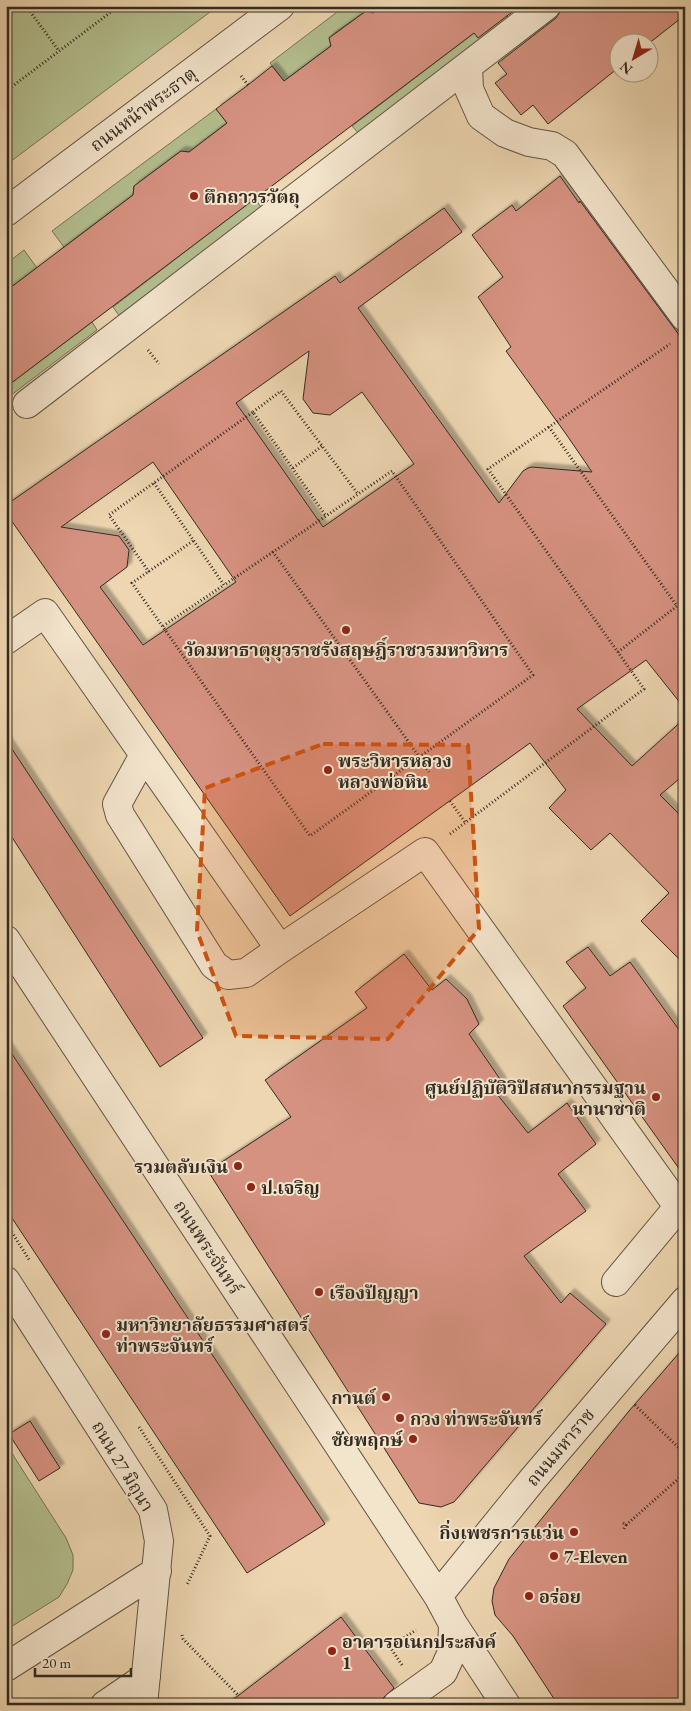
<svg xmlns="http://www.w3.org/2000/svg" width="691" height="1711" viewBox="0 0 691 1711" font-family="'EB Garamond','Noto Serif Thai',serif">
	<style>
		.green { fill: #b4bf8f; stroke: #747558 }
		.building { fill: #d69281; stroke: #332b22; fill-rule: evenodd; filter: url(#shadow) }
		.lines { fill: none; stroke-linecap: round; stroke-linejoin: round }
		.minor-casing { stroke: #625646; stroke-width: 30 }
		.path { stroke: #332b22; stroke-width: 3; stroke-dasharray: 1 2.5; stroke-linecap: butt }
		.minor { stroke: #f3e4cc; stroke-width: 28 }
		.marked { fill: #cd520f; fill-opacity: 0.2; stroke: #cd520f; stroke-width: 4; stroke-dasharray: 10 6; stroke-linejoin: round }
		.poi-dot { fill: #8f2418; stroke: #f3e4cc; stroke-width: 2 }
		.labels { text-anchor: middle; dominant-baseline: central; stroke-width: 4; stroke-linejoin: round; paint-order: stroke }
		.street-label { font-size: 18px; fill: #332b22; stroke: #f3e4cc }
		.poi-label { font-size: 18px; font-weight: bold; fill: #332b22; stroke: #f3e4cc; text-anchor: start }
	</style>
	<defs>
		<filter id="shadow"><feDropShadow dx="4.5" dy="-4.5" stdDeviation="1" flood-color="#0004"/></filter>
	</defs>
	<rect width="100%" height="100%" fill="#edd6b1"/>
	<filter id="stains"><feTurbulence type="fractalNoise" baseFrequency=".004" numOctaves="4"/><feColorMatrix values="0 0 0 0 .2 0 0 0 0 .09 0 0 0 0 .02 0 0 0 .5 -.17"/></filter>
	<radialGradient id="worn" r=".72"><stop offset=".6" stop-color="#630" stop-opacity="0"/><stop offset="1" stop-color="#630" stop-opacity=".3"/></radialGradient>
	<path class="green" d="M 6,6 L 218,6 L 6,165 Z
		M 345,6 L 382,6 L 373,13 L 366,11 L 329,37 L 331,46 L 284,81 L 270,63 Z
		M 504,10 L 510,21 L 360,135 L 352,126 Z
		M 216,109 L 227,123 L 189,152 L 181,151 L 134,186 L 133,195 L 64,247 L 52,231 Z
		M 255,198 L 262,209 L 120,317 L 113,307 Z
		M 24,250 L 37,268 L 6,291 L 6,264 Z
		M 92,322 L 97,330 L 6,399 L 6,387 Z
		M 6,1444 L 66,1538 L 73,1555 L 73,1570 L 67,1584 L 59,1597 L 6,1630 Z"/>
	<path class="building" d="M 382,6 L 520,6 L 478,38 L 474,33 L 6,387 L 6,291 L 133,195 L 134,186 L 181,151 L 189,152 L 227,123 L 216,109 L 248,85 L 272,66 L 284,81 L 331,46 L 329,38 L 366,11 L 373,13 Z
		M 561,6 L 685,6 L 685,15 L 648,44 L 648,42 L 618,42 L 618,68 L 548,124 L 533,105 L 521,115 L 495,83 L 507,74 L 498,63 L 556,18 L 560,12 Z
		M 560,176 L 579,203 L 580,201 L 685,343 L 685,709 L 646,660 L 577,709 L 632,766 L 685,718 L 685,774 L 660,795 L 685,820 L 685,965 L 641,921 L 669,893 L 610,833 L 591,850 L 549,808 L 566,790 L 530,743 L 290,916 L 6,513 L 6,505 L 335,276 L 340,283 L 444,208 L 462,232 L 358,308 L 499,503 L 523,471 L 528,468 L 532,467 L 592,472 L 566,434 L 506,351 L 511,347 L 478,297 L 503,277 L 472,235 L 512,205 L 516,211 ZM 309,351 L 303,399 L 313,413 L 330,415 L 362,392 L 414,464 L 323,527 L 236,403 ZM 153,462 L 236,582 L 143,645 L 100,587 L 127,567 L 129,550 L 119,536 L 61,527 Z
		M 6,740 L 203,1038 L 160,1067 L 6,828 Z
		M 588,947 L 610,976 L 630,962 L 685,1038 L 685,1177 L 563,1006 L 586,988 L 566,962 Z
		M 404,954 L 432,990 L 446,979 L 467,999 L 479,1024 L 469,1034 L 502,1082 L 493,1089 L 528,1133 L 567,1103 L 596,1144 L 558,1174 L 586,1211 L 524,1256 L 561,1303 L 570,1293 L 606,1324 L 454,1502 L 441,1507 L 419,1503 L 208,1171 L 291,1117 L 265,1080 L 367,1008 L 355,992 Z
		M 6,1045 L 325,1524 L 247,1573 L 6,1209 Z
		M 685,1346 L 685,1705 L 558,1705 L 513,1636 L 495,1615 L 492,1601 L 494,1588 L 509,1559 L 629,1411 Z
		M 30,1421 L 60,1468 L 39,1481 L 9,1434 Z
		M 341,1617 L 394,1688 L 383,1698 L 382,1705 L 226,1705 Z"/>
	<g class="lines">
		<defs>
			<path id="minor" d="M 468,67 L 469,89 L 481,116 L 505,133 L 529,142 L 552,146 L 565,154 L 685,317
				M 6,212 L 280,6
				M 27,404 L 546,6
				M 6,640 L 45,613 L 280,949 L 425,852 L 685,1216
				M 144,755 L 117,804 L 120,815 L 214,965 L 228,975 L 246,973 L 280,949
				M 6,940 L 438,1596 L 453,1624 L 506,1705
				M 6,1281 L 153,1510 L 159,1541 L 143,1705
				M 616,1282 L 685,1199
				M 438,1596 L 533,1479 L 685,1301
				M 6,1667 L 157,1571
				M 105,1705 L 146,1677
				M 397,1705 L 443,1672 L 452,1652 L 453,1624"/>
		</defs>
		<use href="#minor" class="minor-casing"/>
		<path class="path" d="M 26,6 L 59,51
			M 241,76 L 248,85
			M 6,91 L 119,6
			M 148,350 L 159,364
			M 253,412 L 281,391 L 358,494
			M 293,468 L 322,446
			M 154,483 L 224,585 L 273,552
			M 193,541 L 132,583 L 310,836 L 533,675 L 392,471 L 273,552 L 420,758 L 429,772
			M 149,572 L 109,515 L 253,412 L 326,516
			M 163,626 L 224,585
			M 618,652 L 677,606 L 549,427 L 670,344
			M 450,801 L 465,822
			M 450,834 L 644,689 L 488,469 L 549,427
			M 6,1223 L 30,1261
			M 635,1405 L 685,1454
			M 139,1427 L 210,1536 L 187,1585
			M 623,1523 L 626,1525 L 624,1529
			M 626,1525 L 685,1473
			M 182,1635 L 183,1639 L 238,1695
			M 402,1665 L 390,1647 L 416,1630"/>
		<use href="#minor" class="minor"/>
	</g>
	<path class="marked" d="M 323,744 L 468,745 L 479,929 L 388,1039 L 236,1036 L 197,931 L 205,788 Z"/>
	<g class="poi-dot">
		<circle cx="194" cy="196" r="5"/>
		<circle cx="346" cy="630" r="5"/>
		<circle cx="328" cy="770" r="5"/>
		<circle cx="656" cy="1097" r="5"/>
		<circle cx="238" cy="1166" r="5"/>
		<circle cx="251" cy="1187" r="5"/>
		<circle cx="319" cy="1292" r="5"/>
		<circle cx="106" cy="1334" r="5"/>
		<circle cx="386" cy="1397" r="5"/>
		<circle cx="400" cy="1418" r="5"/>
		<circle cx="413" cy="1439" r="5"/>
		<circle cx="574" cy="1532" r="5"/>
		<circle cx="554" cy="1556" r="5"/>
		<circle cx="529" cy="1596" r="5"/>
		<circle cx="332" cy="1651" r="5"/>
	</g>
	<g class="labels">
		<g class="street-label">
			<text transform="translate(143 109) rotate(-37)">ถนนหน้าพระธาตุ</text>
			<text transform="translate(208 1247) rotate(57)">ถนนพระจันทร์</text>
			<text transform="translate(560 1447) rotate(-50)">ถนนมหาราช</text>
			<text transform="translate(123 1466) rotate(59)">ถนน 27 มิถุนา</text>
		</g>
		<g class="poi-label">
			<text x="204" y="196">ตึกถาวรวัตถุ</text>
			<text x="346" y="649" text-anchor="middle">วัดมหาธาตุยุวราชรังสฤษฎิ์ราชวรมหาวิหาร</text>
			<text x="338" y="760">พระวิหารหลวง<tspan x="338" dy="21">หลวงพ่อหิน</tspan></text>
			<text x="646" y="1087" text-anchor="end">ศูนย์ปฏิบัติวิปัสสนากรรมฐาน<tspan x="646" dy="21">นานาชาติ</tspan></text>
			<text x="228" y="1166" text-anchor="end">รวมตลับเงิน</text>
			<text x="261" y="1187">ป.เจริญ</text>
			<text x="329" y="1292">เรืองปัญญา</text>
			<text x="116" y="1324">มหาวิทยาลัยธรรมศาสตร์<tspan x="116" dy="21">ท่าพระจันทร์</tspan></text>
			<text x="376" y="1397" text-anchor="end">กานต์</text>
			<text x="410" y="1418">กวง ท่าพระจันทร์</text>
			<text x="403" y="1439" text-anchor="end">ชัยพฤกษ์</text>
			<text x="564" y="1532" text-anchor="end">กิ่งเพชรการแว่น</text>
			<text x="564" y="1556">7-Eleven</text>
			<text x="539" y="1596">อร่อย</text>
			<text x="342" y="1641">อาคารอเนกประสงค์<tspan x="342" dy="21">1</tspan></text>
		</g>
	</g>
	<rect width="691" height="1711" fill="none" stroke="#edd6b1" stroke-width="25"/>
	<rect x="8" y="8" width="676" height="1696" fill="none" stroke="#332b22" stroke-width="2.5"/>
	<rect x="12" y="12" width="666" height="1686" fill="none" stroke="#332b22"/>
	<g transform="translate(634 58) rotate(218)"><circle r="24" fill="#f3e4cc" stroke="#a69a88"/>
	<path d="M0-4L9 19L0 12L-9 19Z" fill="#8f2418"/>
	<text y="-8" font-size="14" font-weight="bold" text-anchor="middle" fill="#332b22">N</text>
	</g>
	<path d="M35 1668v8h96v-8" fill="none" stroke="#332b22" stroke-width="2.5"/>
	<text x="42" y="1668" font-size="15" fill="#332b22" stroke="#f3e4cc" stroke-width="4" paint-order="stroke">20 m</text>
	<rect width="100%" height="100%" filter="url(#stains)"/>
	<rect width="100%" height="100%" fill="url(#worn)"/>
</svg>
